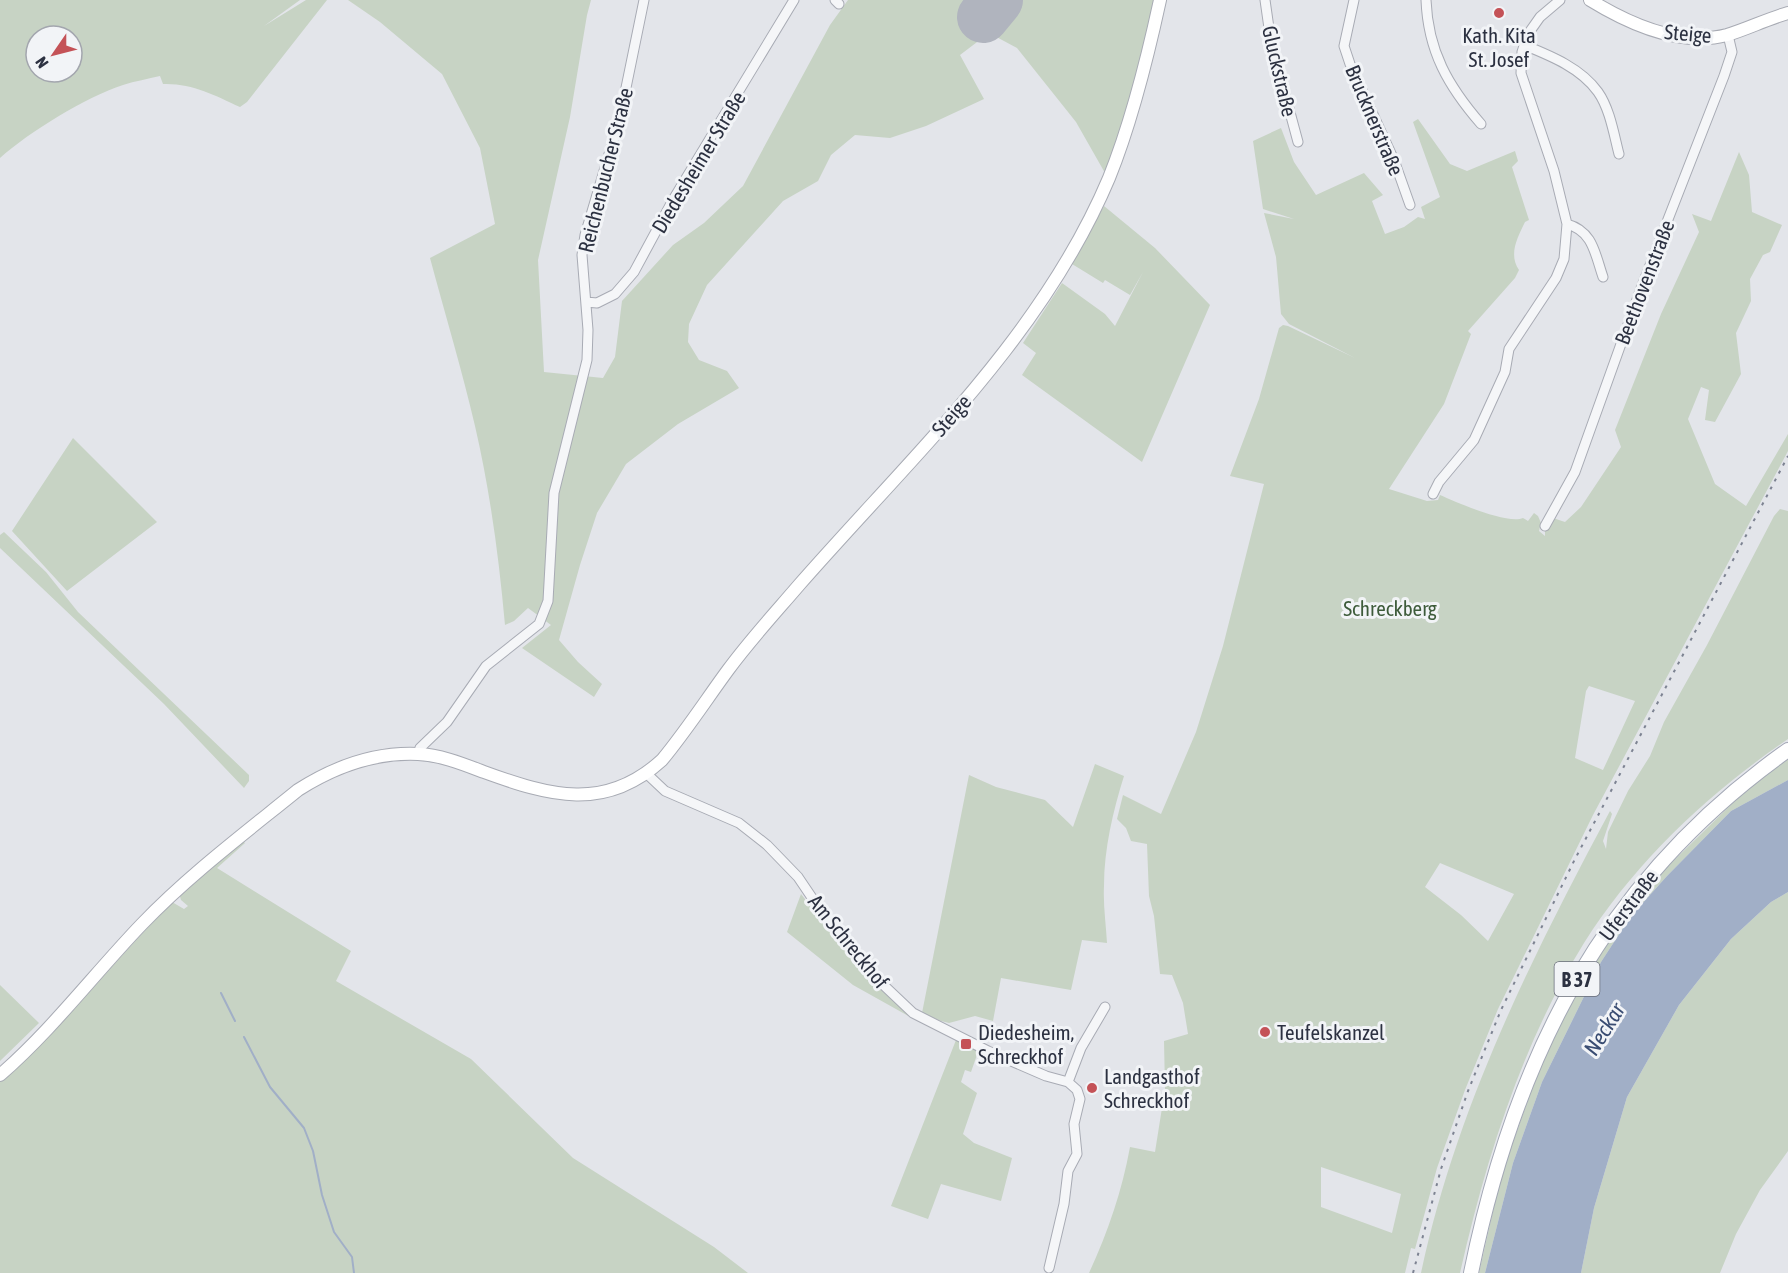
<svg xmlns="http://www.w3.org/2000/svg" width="1788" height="1273" viewBox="0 0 1788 1273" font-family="'Asap Condensed',sans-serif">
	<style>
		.green { fill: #c7d3c4; fill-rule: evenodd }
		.water { fill: #a1afc7 }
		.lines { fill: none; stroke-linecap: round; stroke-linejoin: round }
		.stream { stroke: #a1afc7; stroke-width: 2 }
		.runway { stroke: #b0b4be; stroke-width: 52 }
		.street-casing { stroke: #a8abb4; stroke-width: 11 }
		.secondary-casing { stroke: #a8abb4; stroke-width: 14 }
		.primary-casing { stroke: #a3a8b5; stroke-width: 16 }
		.street { stroke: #f5f6f8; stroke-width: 9 }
		.secondary { stroke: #fff; stroke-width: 12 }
		.primary { stroke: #fff; stroke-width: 14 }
		.rail { stroke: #7d8392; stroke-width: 2; stroke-dasharray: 3 6; stroke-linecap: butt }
		.poi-dot { fill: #c45257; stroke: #f2f4f7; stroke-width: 2 }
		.labels { text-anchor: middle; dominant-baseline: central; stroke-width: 6; stroke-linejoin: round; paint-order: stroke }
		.shield { fill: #f2f4f7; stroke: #676c78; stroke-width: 1.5 }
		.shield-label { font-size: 20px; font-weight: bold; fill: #2c3141 }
		.street-label { font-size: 21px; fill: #2c3141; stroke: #f2f4f7 }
		.poi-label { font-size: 21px; fill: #2c3141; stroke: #f2f4f7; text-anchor: start }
		.park-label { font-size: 21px; fill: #3d5b3a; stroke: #f2f4f7 }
		.water-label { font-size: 22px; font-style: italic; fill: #394c72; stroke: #f2f4f7 }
	</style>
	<rect width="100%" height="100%" fill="#e3e5ea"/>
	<path class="green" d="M 0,0 L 300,0 L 264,26 L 306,0 L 327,0 L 247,102 L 240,107 C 214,95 192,83 163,84 L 160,76 C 148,79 135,81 123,85 C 86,97 29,132 0,158 ZM 36,36 L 72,36 L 72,72 L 36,72 Z
		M 348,0 L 591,0 L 587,15 L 570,117 L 538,260 L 544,372 L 603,378 L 615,357 L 622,301 L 673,245 L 704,223 L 743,186 L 830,25 L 848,0 L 1158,0 L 1147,58 L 1105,173 L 1076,122 L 1017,48 L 989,33 L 960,55 L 984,99 L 926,126 L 890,138 L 855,135 L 831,155 L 818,181 L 783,201 L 707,285 L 689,324 L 688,342 L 699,360 L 727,371 L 739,388 L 678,424 L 626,464 L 597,513 L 580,565 L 559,640 L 578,662 L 602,684 L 594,697 L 522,648 L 551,625 L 528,608 L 514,621 L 505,625 C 499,558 490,491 475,426 C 462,370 445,314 430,258 L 495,224 L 480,148 L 442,74 L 380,22 Z
		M 1418,119 L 1450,164 L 1467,171 L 1515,151 L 1518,161 L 1512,167 L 1529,220 L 1525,222 C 1518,237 1508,254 1519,270 L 1515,278 L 1468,331 L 1471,334 L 1444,404 L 1389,489 L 1427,501 L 1438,500 L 1440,495 C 1456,502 1508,525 1523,518 L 1528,521 L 1534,513 L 1538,516 L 1541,523 L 1539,531 L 1545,536 L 1545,526 L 1550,517 L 1565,522 L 1581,507 L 1621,447 L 1615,430 L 1661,314 L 1699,232 L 1692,214 L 1711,221 L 1739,152 L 1749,175 L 1752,212 L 1782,225 L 1770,252 L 1763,255 L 1750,279 L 1751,301 L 1736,333 L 1741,374 L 1715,422 L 1705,420 L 1709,390 L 1701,387 L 1688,419 L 1715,484 L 1746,506 L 1788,434 L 1788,451 L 1593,815 L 1498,1009 L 1465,1090 L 1437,1168 L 1415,1249 L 1411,1248 L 1405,1273 L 1089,1273 C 1108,1232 1122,1191 1130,1147 L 1155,1152 L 1165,1089 L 1164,1041 L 1188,1034 L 1183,1003 L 1172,975 L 1160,974 L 1154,916 L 1149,896 L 1147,844 L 1131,841 L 1126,828 L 1117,819 L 1123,795 L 1161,814 L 1196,732 L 1223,646 L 1264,484 L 1230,476 L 1259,399 L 1279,328 L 1283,325 L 1288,326 L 1355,358 L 1289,324 L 1281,314 L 1276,257 L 1264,213 L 1294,219 L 1263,209 L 1253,141 L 1281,128 L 1294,162 L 1316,195 L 1364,173 L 1383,195 L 1372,201 L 1385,234 L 1404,227 L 1418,217 L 1425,219 L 1421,207 L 1440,197 L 1413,122 ZM 1589,686 L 1635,701 L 1603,770 L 1575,758 L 1586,691 ZM 1440,863 L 1514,894 L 1488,941 L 1461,915 L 1425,887 ZM 1321,1167 L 1401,1194 L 1392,1233 L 1321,1207 Z
		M 1104,206 L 1155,248 L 1210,305 L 1142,462 L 1022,375 L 1036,353 L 1023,343 L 1062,283 L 1105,314 L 1115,326 L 1143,272 L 1130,295 L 1105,280 L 1103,283 L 1072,264 Z
		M 73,438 L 157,522 L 67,591 L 12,531 Z
		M 1780,509 L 1788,511 L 1788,739 C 1709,793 1635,862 1584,943 C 1522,1044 1486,1158 1460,1273 L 1421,1273 C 1456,1109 1531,958 1610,811 L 1612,814 L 1603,841 L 1606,849 L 1608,832 L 1628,791 L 1650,756 L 1664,722 L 1707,645 L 1774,516 Z
		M 4,532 L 46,572 L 78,612 L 249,775 L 249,781 L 244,788 L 164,704 L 0,548 L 0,535 Z
		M 1788,756 L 1788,780 L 1731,811 L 1667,876 L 1631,916 L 1601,962 L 1542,1082 L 1513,1163 L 1485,1273 L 1479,1273 L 1501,1176 L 1535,1080 L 1556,1032 L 1588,975 L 1622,919 L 1659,875 L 1743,793 Z
		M 1095,764 L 1124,776 C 1113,811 1104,849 1104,886 C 1103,905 1106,924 1107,943 L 1082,940 L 1071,990 L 1001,978 L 993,1021 L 975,1016 L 949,1023 L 941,1021 L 922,1013 L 969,775 L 996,787 L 1045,800 L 1073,827 Z
		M 242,840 L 245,843 L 217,868 L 351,951 L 336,981 L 471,1059 L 573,1158 L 714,1247 L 748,1273 L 0,1273 L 0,1082 C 61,1026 114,962 172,902 L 184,909 L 188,906 L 181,900 L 179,893 Z
		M 1788,892 L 1788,1151 L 1760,1190 L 1736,1234 L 1720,1273 L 1581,1273 L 1594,1208 L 1627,1097 L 1679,1005 L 1731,939 L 1771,902 Z
		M 801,894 L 858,967 L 912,1018 L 853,985 L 787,932 Z
		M 0,985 L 39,1023 L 0,1061 Z
		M 956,1040 L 963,1043 L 963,1045 L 967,1045 L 978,1052 L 971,1072 L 965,1070 L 961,1082 L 977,1093 L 963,1134 L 974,1143 L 1012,1158 L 1001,1201 L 941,1184 L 928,1219 L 891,1206 Z"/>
	<path class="water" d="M 1788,780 L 1788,892 L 1771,902 L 1731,939 L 1679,1005 L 1627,1097 L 1594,1208 L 1581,1273 L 1485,1273 L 1513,1163 L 1542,1082 L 1601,962 L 1631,916 L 1667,876 L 1731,811 Z"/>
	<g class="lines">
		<path class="stream" d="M 221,993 L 235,1021
			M 244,1037 L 270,1087 L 304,1128 L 313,1151 L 322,1195 L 334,1232 L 352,1257 L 354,1273"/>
		<path class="runway" d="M 983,17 L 997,0"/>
		<defs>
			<path id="street" d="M 835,0 L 839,4
				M 1265,0 L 1271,42 L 1298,142
				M 1354,0 L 1344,46 L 1350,64 L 1394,160 L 1410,205
				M 1426,0 C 1428,51 1448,86 1481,124
				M 1524,45 C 1551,56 1581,68 1598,92 C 1610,109 1614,135 1619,154
				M 1567,224 C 1593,231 1595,254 1603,277
				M 586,302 L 597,303 L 615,294 L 634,272 L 674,198 L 794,0
				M 1433,494 L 1439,482 L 1474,440 L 1505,372 L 1509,349 L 1556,278 L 1564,259 L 1567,224 L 1554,171 L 1521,73 L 1522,52 L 1528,34 L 1540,17 L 1560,0
				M 1545,526 L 1575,472 L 1640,291 L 1724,76 L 1732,52 L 1728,35
				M 418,754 L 420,748 L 447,722 L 486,666 L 539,624 L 548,601 L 554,493 L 587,360 L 588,330 L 582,255 L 585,235 L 620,117 L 644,0
				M 647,774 L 665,791 L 739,823 L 767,845 L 798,877 L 825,917 L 875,977 L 913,1013 L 988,1051 L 1046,1076 L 1068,1082 L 1077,1090 L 1080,1099 L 1074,1124 L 1077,1154 L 1068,1171 L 1064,1204 L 1049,1268
				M 1068,1082 L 1081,1048 L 1105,1007"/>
			<path id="secondary" d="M 1590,0 C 1629,24 1681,47 1727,35 C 1747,29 1767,19 1788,13
				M 0,1075 C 52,1030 94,974 142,924 C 189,875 245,833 298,790 C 334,767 375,752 418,754 C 441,755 463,764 484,772 C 550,796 605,812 662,760 C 686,731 706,700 728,670 C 750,640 775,613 799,585 C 911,457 1042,337 1109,178 C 1132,121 1147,60 1160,0"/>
			<path id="primary" d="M 1471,1273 C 1515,1056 1604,880 1788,750"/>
		</defs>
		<use href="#street" class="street-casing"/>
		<use href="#secondary" class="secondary-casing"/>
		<use href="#primary" class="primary-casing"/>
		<use href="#street" class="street"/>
		<use href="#secondary" class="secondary"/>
		<use href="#primary" class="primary"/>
		<path class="rail" d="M 1413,1273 L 1441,1169 L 1468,1091 L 1501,1010 L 1575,859 L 1788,456"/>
	</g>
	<g class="poi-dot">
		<circle cx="1499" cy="13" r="6"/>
		<circle cx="1265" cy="1032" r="6"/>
		<rect x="960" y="1038" width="12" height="12" rx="3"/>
		<circle cx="1092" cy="1088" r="6"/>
	</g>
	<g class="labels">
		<rect class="shield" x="1554.5" y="962" width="45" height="34" rx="4.5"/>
		<g class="shield-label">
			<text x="1577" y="979">B 37</text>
		</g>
		<g class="street-label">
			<text transform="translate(1688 33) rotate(5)">Steige</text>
			<text transform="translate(1280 71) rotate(77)">Gluckstraße</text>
			<text transform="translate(1375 120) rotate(67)">Brucknerstraße</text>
			<text transform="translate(698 162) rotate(-59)">Diedesheimer Straße</text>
			<text transform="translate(605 170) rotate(-76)">Reichenbucher Straße</text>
			<text transform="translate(1644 282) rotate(-69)">Beethovenstraße</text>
			<text transform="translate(951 415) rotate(-49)">Steige</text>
			<text transform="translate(1628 905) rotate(-53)">Uferstraße</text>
			<text transform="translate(849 941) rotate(51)">Am Schreckhof</text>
		</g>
		<g class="poi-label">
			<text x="1499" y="35" text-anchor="middle">Kath. Kita<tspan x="1499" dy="24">St. Josef</tspan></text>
			<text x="978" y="1032">Diedesheim,<tspan x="978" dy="24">Schreckhof</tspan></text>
			<text x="1277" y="1032">Teufelskanzel</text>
			<text x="1104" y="1076">Landgasthof<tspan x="1104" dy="24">Schreckhof</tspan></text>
		</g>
		<g class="park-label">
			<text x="1390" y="608">Schreckberg</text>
		</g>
		<g class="water-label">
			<text transform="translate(1604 1029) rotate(-58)">Neckar</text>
		</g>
	</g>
	<g transform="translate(54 54) rotate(235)"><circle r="28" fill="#f2f4f7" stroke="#a3a6ae" stroke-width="1.5"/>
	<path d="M0-4.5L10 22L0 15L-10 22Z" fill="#c45257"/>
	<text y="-9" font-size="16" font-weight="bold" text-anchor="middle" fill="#2c3141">N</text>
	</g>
</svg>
